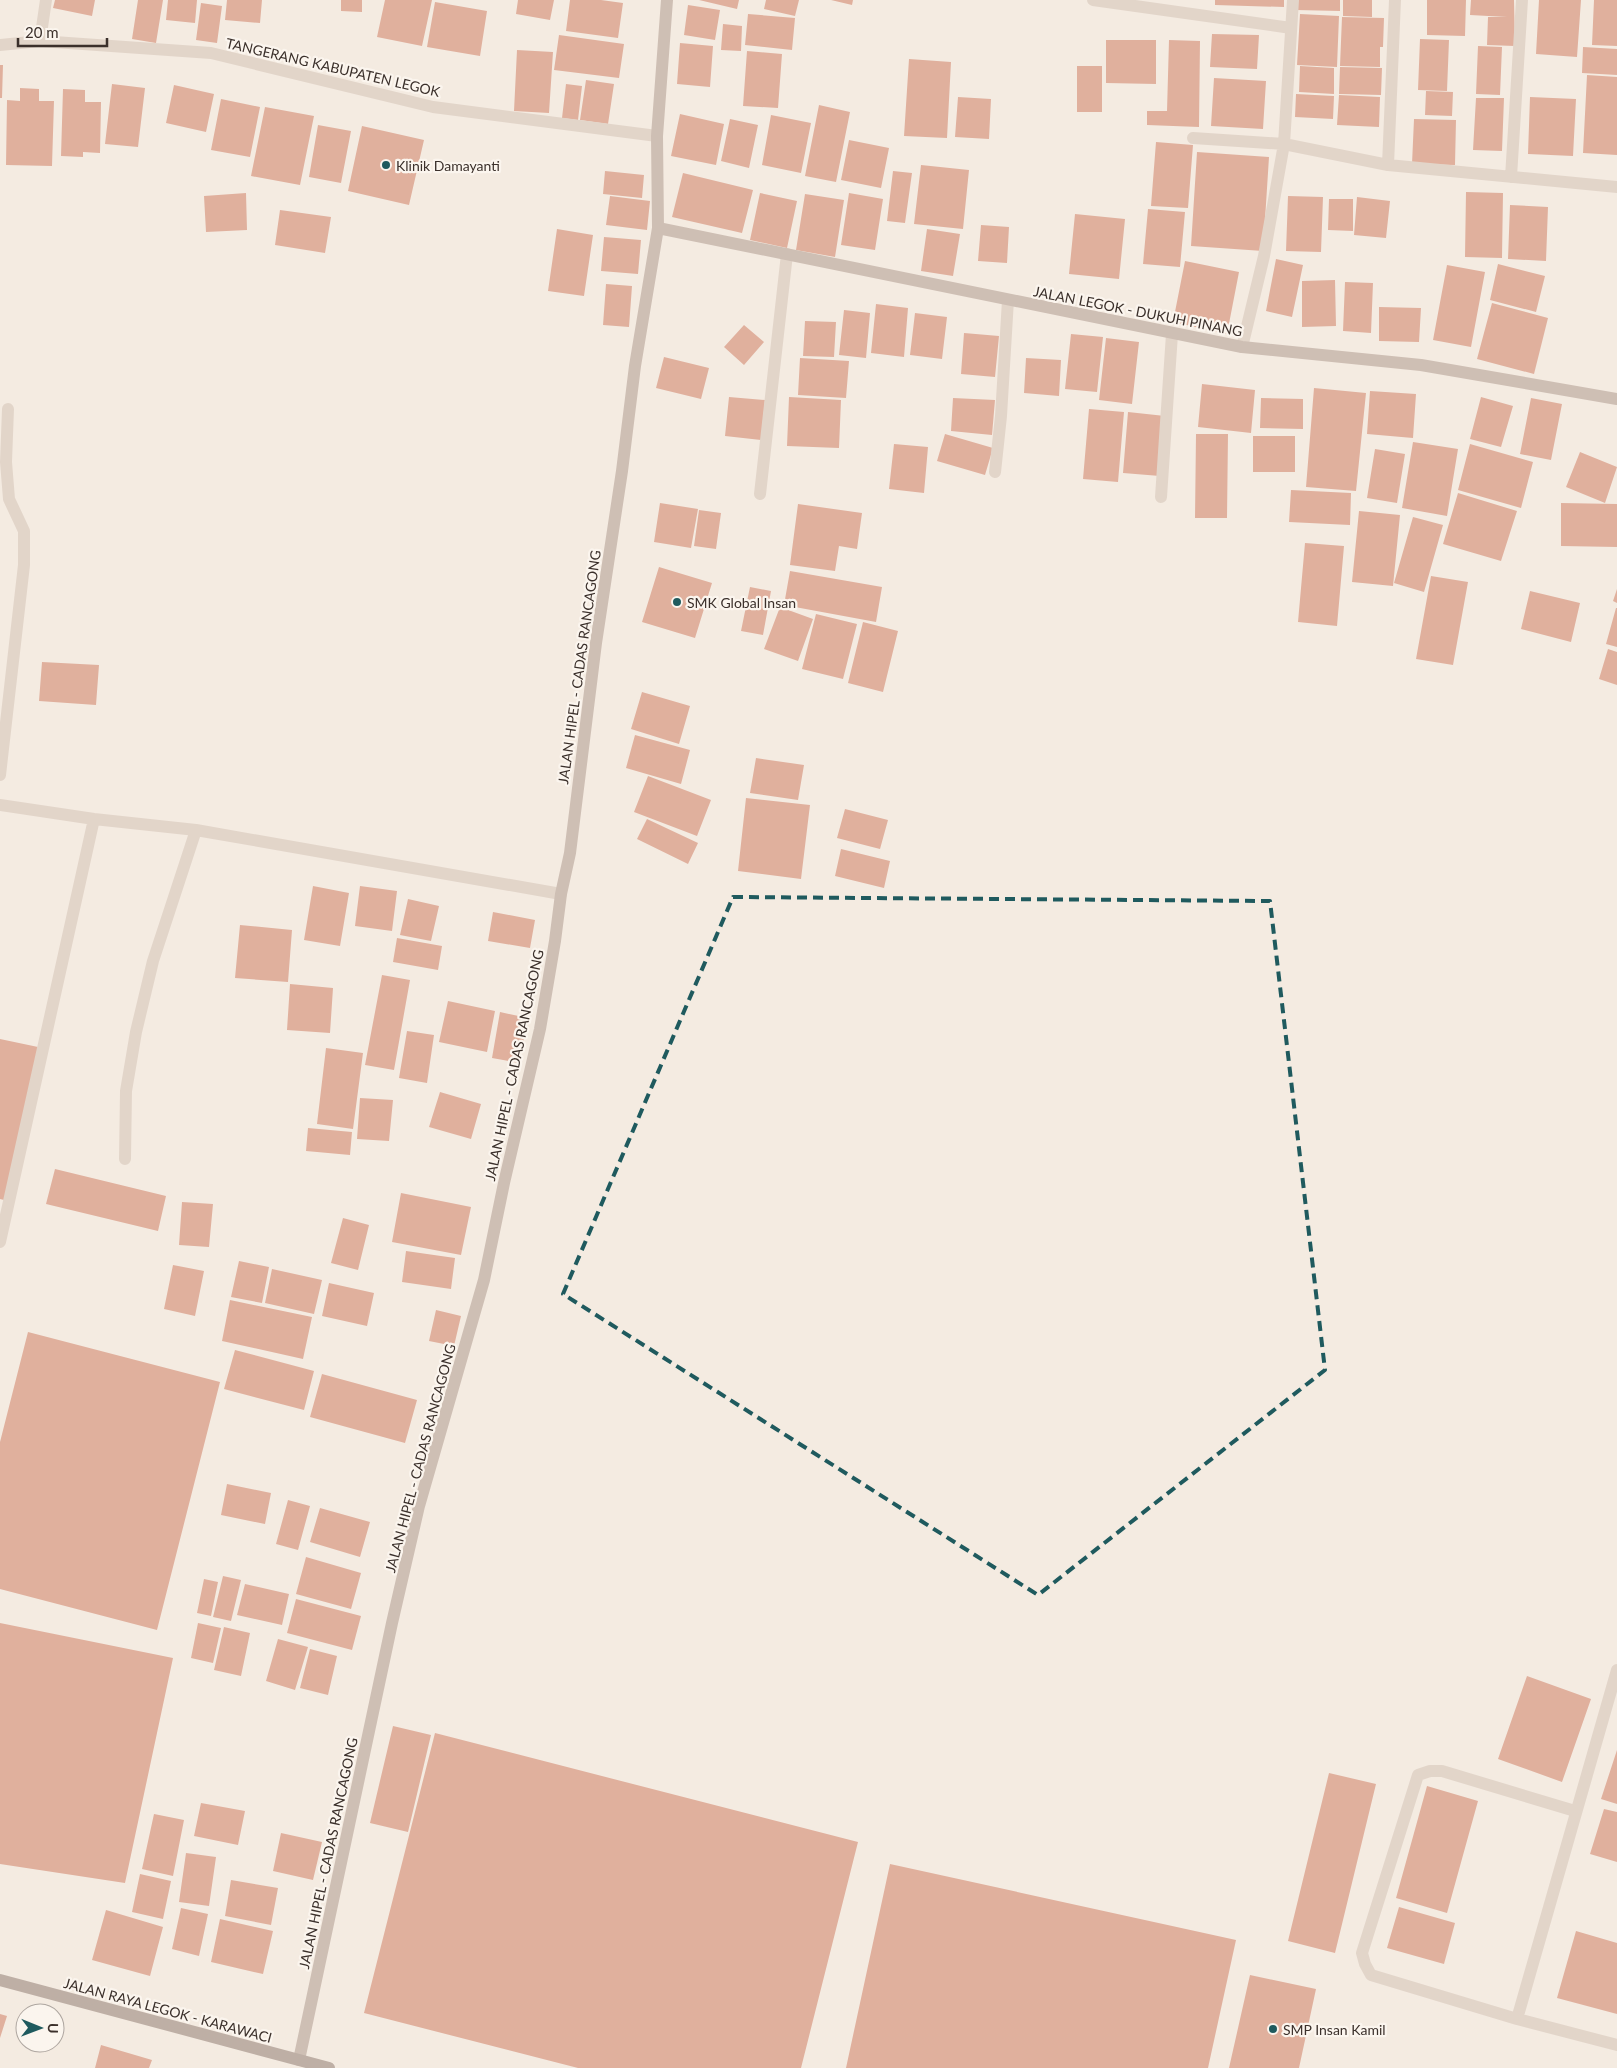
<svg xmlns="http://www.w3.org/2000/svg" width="1617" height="2068" viewBox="0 0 1617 2068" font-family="Lato,sans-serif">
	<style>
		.building { fill: #c8694b }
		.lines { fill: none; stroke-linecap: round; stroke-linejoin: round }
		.street { stroke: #cdbbac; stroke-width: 12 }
		.secondary { stroke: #a18a7d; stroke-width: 12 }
		.primary { stroke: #7d675c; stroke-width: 12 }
		.marked { fill: none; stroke: #1f5a5e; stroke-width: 4; stroke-dasharray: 10 6; stroke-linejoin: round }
		.poi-dot { fill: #1f5a5e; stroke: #fbf5ee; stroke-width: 2 }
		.labels { text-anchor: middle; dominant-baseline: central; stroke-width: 4.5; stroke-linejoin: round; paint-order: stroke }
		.street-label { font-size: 14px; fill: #3b302b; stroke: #fbf5ee }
		.poi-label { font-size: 14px; fill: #3b302b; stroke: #fbf5ee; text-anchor: start }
	</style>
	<rect width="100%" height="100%" fill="#f4ebe1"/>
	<path class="building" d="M 55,0 L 95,0 L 92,16 L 53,8 Z
		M 138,0 L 163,0 L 156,43 L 132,39 Z
		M 168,0 L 197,0 L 195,23 L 166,20 Z
		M 227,0 L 262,0 L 260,23 L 225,20 Z
		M 341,0 L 362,0 L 362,12 L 341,11 Z
		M 385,0 L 432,0 L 422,46 L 377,37 Z
		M 518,0 L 554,0 L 550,20 L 516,14 Z
		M 570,0 L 601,0 L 623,3 L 618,38 L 566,31 Z
		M 699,0 L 739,0 L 737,9 Z
		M 766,0 L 799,0 L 795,16 L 764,9 Z
		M 831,0 L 853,0 L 852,5 Z
		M 1215,0 L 1284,0 L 1284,7 L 1215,5 Z
		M 1296,0 L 1340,0 L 1340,11 L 1296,10 Z
		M 1343,0 L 1372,0 L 1372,17 L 1343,16 Z
		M 1427,0 L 1466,0 L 1465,36 L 1427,35 Z
		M 1471,0 L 1514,0 L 1515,46 L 1487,45 L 1488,17 L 1507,17 L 1470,15 Z
		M 1539,0 L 1581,0 L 1577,57 L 1536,54 Z
		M 1594,0 L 1617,0 L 1617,46 L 1592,45 Z
		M 435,2 L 487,11 L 480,56 L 427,47 Z
		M 201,3 L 222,6 L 217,43 L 196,40 Z
		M 688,5 L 720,10 L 715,40 L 684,35 Z
		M 748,14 L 795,18 L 792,50 L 745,45 Z
		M 1300,14 L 1339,16 L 1337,67 L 1297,65 Z
		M 1342,17 L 1384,18 L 1383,47 L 1380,47 L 1380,67 L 1340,66 Z
		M 723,24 L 742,26 L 741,51 L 721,50 Z
		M 1212,34 L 1259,35 L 1257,69 L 1210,67 Z
		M 559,35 L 624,44 L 619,78 L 554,70 Z
		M 1420,39 L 1449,40 L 1447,91 L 1418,90 Z
		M 1106,40 L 1156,40 L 1156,84 L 1106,83 Z
		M 1169,40 L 1200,41 L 1199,127 L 1147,125 L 1147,111 L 1167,111 Z
		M 680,43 L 713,46 L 710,87 L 677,84 Z
		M 1478,46 L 1502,47 L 1500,95 L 1476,94 Z
		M 1583,47 L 1617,49 L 1617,75 L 1582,73 Z
		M 517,50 L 553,52 L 549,113 L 514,111 Z
		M 747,51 L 782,54 L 778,108 L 743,106 Z
		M 909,59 L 951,62 L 947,138 L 904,136 Z
		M 0,65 L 3,65 L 2,98 L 0,98 Z
		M 1077,66 L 1102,66 L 1102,112 L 1077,112 Z
		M 1300,66 L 1334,68 L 1334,94 L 1299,92 Z
		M 1340,67 L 1382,68 L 1381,95 L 1339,94 Z
		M 1587,75 L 1617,77 L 1617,155 L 1583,153 Z
		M 1214,78 L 1266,81 L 1263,129 L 1211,126 Z
		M 586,80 L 614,84 L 608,124 L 580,120 Z
		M 112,84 L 145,88 L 138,147 L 105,144 Z
		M 566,84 L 582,86 L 578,120 L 562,118 Z
		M 174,85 L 214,94 L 206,132 L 166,123 Z
		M 20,88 L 39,89 L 39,101 L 54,101 L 52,166 L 6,165 L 7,100 L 20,101 Z
		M 63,89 L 85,90 L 85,102 L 101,102 L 100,153 L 83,152 L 83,157 L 61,156 Z
		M 1426,91 L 1453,92 L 1452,116 L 1425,115 Z
		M 1296,94 L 1334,96 L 1333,119 L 1295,117 Z
		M 1339,95 L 1380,97 L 1379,127 L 1337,125 Z
		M 958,97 L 991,99 L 989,139 L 955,137 Z
		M 1530,97 L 1576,99 L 1573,156 L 1528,154 Z
		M 1476,98 L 1504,98 L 1502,151 L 1473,150 Z
		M 221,99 L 260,107 L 250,157 L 211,150 Z
		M 819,105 L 850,112 L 836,182 L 805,176 Z
		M 265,107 L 314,116 L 300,185 L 251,176 Z
		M 680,114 L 724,124 L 716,165 L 671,156 Z
		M 771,115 L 811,123 L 801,173 L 762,165 Z
		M 730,119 L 758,125 L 749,168 L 721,161 Z
		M 1414,119 L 1456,120 L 1455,165 L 1412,164 Z
		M 318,125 L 351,131 L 341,183 L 309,177 Z
		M 362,126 L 424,140 L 409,205 L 348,191 Z
		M 849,140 L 889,148 L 881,188 L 841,180 Z
		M 1156,142 L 1193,145 L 1188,208 L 1151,206 Z
		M 1197,152 L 1269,157 L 1263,251 L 1191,246 Z
		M 921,165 L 969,170 L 963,229 L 914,224 Z
		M 605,171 L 644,175 L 642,198 L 603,194 Z
		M 893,171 L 912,173 L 905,223 L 887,221 Z
		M 683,173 L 753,190 L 742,233 L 672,217 Z
		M 1466,192 L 1503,193 L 1502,258 L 1465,257 Z
		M 246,193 L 247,230 L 206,232 L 204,196 Z
		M 760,193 L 797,201 L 787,248 L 750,240 Z
		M 849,193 L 883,199 L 875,250 L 841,245 Z
		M 805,194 L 844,200 L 835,257 L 796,250 Z
		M 610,196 L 650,201 L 647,230 L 606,225 Z
		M 1288,196 L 1323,197 L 1321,252 L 1286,251 Z
		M 1357,197 L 1390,201 L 1386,238 L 1354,235 Z
		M 1329,199 L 1353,199 L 1353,231 L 1328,230 Z
		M 1510,205 L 1548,207 L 1546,261 L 1508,259 Z
		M 1148,209 L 1185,212 L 1180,267 L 1143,264 Z
		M 280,210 L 331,217 L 325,253 L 275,245 Z
		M 1075,214 L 1125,219 L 1119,279 L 1069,274 Z
		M 981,225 L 1009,227 L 1007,263 L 978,261 Z
		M 557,229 L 593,235 L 584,296 L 548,291 Z
		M 927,229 L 960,234 L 953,276 L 921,271 Z
		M 604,237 L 641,240 L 638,274 L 601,271 Z
		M 1276,259 L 1303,265 L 1292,317 L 1266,311 Z
		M 1185,261 L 1239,272 L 1227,334 L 1173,322 Z
		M 1498,264 L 1545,276 L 1536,312 L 1490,300 Z
		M 1447,265 L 1485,272 L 1471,347 L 1433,340 Z
		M 1335,280 L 1336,326 L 1302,327 L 1302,281 Z
		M 1345,282 L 1373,283 L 1371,333 L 1343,331 Z
		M 606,284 L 632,286 L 629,327 L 603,325 Z
		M 1492,303 L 1548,318 L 1534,374 L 1477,359 Z
		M 876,304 L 908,308 L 904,357 L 871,353 Z
		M 1379,307 L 1421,308 L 1419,342 L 1379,341 Z
		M 844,310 L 870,313 L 866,358 L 839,355 Z
		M 915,313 L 947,317 L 942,359 L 910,355 Z
		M 805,321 L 836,322 L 834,357 L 803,356 Z
		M 744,325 L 764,342 L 744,365 L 724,347 Z
		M 964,333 L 999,336 L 995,377 L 961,374 Z
		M 1071,334 L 1103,337 L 1097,392 L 1065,389 Z
		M 1106,338 L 1139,342 L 1132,404 L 1099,400 Z
		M 664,357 L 709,368 L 701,399 L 656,388 Z
		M 800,358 L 849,361 L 846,398 L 798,395 Z
		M 1026,358 L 1061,360 L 1059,396 L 1024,393 Z
		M 1202,384 L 1255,390 L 1251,433 L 1198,427 Z
		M 1314,388 L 1366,393 L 1356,491 L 1306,487 Z
		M 1370,391 L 1416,394 L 1413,438 L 1367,434 Z
		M 729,397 L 765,400 L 761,440 L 725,436 Z
		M 789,397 L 841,400 L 839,448 L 787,446 Z
		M 1481,397 L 1513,406 L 1501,447 L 1470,439 Z
		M 953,398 L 995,400 L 992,435 L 951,431 Z
		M 1261,398 L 1303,399 L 1303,429 L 1260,428 Z
		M 1531,398 L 1562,404 L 1551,460 L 1520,454 Z
		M 1089,409 L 1124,412 L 1118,482 L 1083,479 Z
		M 1128,412 L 1165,416 L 1160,476 L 1123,473 Z
		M 945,434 L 993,448 L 985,475 L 937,461 Z
		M 1196,434 L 1228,434 L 1227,518 L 1195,518 Z
		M 1253,436 L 1295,436 L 1295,472 L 1253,472 Z
		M 1413,442 L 1458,449 L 1447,516 L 1402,508 Z
		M 894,444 L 928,447 L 924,493 L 889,489 Z
		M 1470,444 L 1533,462 L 1521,508 L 1458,490 Z
		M 1375,449 L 1405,454 L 1397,503 L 1367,498 Z
		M 1580,452 L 1617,467 L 1605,503 L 1566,487 Z
		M 1291,490 L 1351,493 L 1350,525 L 1289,522 Z
		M 1458,493 L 1517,511 L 1501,561 L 1443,544 Z
		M 660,503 L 698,509 L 691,548 L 654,542 Z
		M 1561,503 L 1617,504 L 1617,547 L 1561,546 Z
		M 798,504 L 862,513 L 857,549 L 839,546 L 835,571 L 790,565 Z
		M 699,510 L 721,513 L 716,549 L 694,546 Z
		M 1359,511 L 1400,515 L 1393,586 L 1352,582 Z
		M 1413,517 L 1443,525 L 1424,592 L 1394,583 Z
		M 1305,543 L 1344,546 L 1337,626 L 1298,622 Z
		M 659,567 L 712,583 L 695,638 L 642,622 Z
		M 790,571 L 882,587 L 876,622 L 784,605 Z
		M 1431,576 L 1468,582 L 1453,665 L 1416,659 Z
		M 750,587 L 771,591 L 763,635 L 741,631 Z
		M 1617,589 L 1617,603 L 1613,601 Z
		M 1530,591 L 1580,603 L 1571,642 L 1521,629 Z
		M 780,607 L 813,619 L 798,661 L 764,649 Z
		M 1616,608 L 1617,608 L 1617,647 L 1606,644 Z
		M 816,614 L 857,624 L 843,679 L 802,669 Z
		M 863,622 L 898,631 L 883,692 L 848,683 Z
		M 1608,649 L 1617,652 L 1617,685 L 1599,679 Z
		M 42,662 L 99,665 L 96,705 L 39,701 Z
		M 642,692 L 690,706 L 679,744 L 631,729 Z
		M 635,735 L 690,750 L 681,784 L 626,768 Z
		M 756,758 L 804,765 L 798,800 L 750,793 Z
		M 648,776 L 711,800 L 697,836 L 634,812 Z
		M 746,798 L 810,805 L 801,879 L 738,871 Z
		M 845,809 L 888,820 L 880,849 L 837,838 Z
		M 647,819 L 698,843 L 688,864 L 637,839 Z
		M 841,849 L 890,861 L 884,888 L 835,876 Z
		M 313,886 L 349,893 L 340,946 L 304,940 Z
		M 360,886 L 397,891 L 392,931 L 355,926 Z
		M 408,899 L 439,906 L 431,941 L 400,935 Z
		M 493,912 L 535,920 L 530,948 L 488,941 Z
		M 240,925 L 292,930 L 288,982 L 235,978 Z
		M 397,938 L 442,946 L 438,970 L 393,962 Z
		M 382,975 L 410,980 L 394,1070 L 365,1065 Z
		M 290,984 L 333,988 L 330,1033 L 287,1030 Z
		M 448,1001 L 495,1011 L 487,1052 L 439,1042 Z
		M 500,1012 L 528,1018 L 519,1063 L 492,1058 Z
		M 407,1031 L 434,1035 L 427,1083 L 399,1078 Z
		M 0,1039 L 38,1047 L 8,1201 L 0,1199 Z
		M 326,1048 L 363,1053 L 353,1129 L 317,1124 Z
		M 440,1092 L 481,1104 L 471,1139 L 429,1127 Z
		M 360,1098 L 393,1100 L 389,1141 L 357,1139 Z
		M 308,1128 L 352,1132 L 350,1155 L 306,1151 Z
		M 55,1169 L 166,1196 L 158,1231 L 46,1204 Z
		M 401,1193 L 471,1207 L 461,1255 L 392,1242 Z
		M 182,1202 L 213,1204 L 209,1247 L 179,1245 Z
		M 343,1218 L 369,1225 L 358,1270 L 331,1263 Z
		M 406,1251 L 455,1258 L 451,1289 L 402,1282 Z
		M 239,1261 L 269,1267 L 262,1303 L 231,1297 Z
		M 173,1265 L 204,1271 L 195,1316 L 164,1309 Z
		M 272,1269 L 322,1280 L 314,1314 L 265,1303 Z
		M 329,1283 L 374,1293 L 367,1326 L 322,1316 Z
		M 230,1300 L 312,1317 L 303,1359 L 222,1341 Z
		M 436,1310 L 461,1316 L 454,1346 L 429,1341 Z
		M 28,1332 L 220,1382 L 157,1630 L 0,1589 L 0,1442 Z
		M 235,1350 L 314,1371 L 304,1410 L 224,1389 Z
		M 322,1374 L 417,1400 L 405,1443 L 310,1417 Z
		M 227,1484 L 271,1493 L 265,1524 L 221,1515 Z
		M 288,1500 L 310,1506 L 298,1550 L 276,1544 Z
		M 320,1508 L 370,1522 L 360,1557 L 310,1542 Z
		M 306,1557 L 361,1573 L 351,1609 L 296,1594 Z
		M 223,1576 L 241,1580 L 231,1621 L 213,1617 Z
		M 204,1579 L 218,1582 L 211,1616 L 197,1613 Z
		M 245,1584 L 289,1594 L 282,1625 L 237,1615 Z
		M 296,1599 L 361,1616 L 352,1650 L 287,1633 Z
		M 0,1623 L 173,1658 L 125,1883 L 0,1864 Z
		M 198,1623 L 221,1628 L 213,1663 L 191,1658 Z
		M 224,1627 L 250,1633 L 241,1676 L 214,1670 Z
		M 278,1639 L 308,1647 L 295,1690 L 266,1681 Z
		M 310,1649 L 337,1656 L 328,1695 L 300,1688 Z
		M 1527,1676 L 1591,1699 L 1562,1782 L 1498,1759 Z
		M 393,1726 L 431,1735 L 408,1832 L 370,1823 Z
		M 435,1733 L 858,1842 L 801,2068 L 578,2068 L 364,2013 Z
		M 1617,1750 L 1617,1804 L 1601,1799 Z
		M 1329,1773 L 1376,1784 L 1335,1953 L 1288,1941 Z
		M 1427,1786 L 1478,1801 L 1447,1913 L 1396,1898 Z
		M 201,1803 L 245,1811 L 238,1845 L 194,1836 Z
		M 1604,1809 L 1617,1812 L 1617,1862 L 1590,1854 Z
		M 154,1814 L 184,1820 L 173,1876 L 142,1869 Z
		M 281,1833 L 322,1842 L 313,1880 L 273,1871 Z
		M 186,1853 L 216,1857 L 209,1906 L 179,1902 Z
		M 890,1864 L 1236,1940 L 1208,2068 L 846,2068 Z
		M 140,1874 L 171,1881 L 163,1919 L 132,1912 Z
		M 231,1880 L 278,1888 L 271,1925 L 225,1916 Z
		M 1399,1907 L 1455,1923 L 1444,1964 L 1387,1948 Z
		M 181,1908 L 208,1914 L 199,1956 L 172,1949 Z
		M 106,1910 L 163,1927 L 150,1976 L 92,1960 Z
		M 220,1919 L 273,1931 L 263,1974 L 211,1962 Z
		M 1576,1931 L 1617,1943 L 1617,2014 L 1557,1998 Z
		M 1250,1975 L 1316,1989 L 1299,2068 L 1229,2068 Z
		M 0,2014 L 7,2016 L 0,2038 Z
		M 101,2045 L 152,2060 L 149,2068 L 95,2068 Z"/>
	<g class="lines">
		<path class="street" d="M 1093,0 L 1291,28
			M 40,41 L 46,0
			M 0,45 L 40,41 L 211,53 L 433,107 L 657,136
			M 1193,138 L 1284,144 L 1388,165 L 1617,187
			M 1388,165 L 1395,0
			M 1511,177 L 1522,0
			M 1242,347 L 1264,256 L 1284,144 L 1293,0
			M 995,472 L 1001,416 L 1008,300
			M 760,494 L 787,254
			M 1161,497 L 1172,334
			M 0,775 L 24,565 L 24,531 L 9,499 L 6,462 L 8,409
			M 0,805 L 94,819 L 196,830 L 561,894
			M 125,1159 L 126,1091 L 136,1032 L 153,961 L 196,830
			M 0,1242 L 94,819
			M 1575,1811 L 1442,1771 L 1430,1771 L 1418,1775 L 1362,1953 L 1365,1964 L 1371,1975 L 1517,2019 L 1617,2045
			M 1517,2019 L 1617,1670"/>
		<path class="secondary" d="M 658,228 L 1242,347 L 1421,365 L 1617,399
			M 299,2060 L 392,1623 L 419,1506 L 484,1280 L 504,1183 L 540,1029 L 555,941 L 561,894 L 570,853 L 596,643 L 622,471 L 635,366 L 658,228 L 657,136 L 667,0"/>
		<path class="primary" d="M 0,1980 L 329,2068"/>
	</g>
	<path d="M0 0H1617V2068H0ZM 733,897 L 1270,901 L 1325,1370 L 1038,1595 L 563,1294 Z" fill="#f4ebe1" fill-opacity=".55" fill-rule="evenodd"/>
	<path class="marked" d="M 733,897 L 1270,901 L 1325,1370 L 1038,1595 L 563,1294 Z"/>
	<g class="poi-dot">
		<circle cx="386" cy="165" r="5"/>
		<circle cx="677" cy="602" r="5"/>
		<circle cx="1273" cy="2029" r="5"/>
	</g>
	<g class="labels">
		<g class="street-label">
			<text transform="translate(333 67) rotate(13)">TANGERANG KABUPATEN LEGOK</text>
			<text transform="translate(1138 311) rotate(11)">JALAN LEGOK - DUKUH PINANG</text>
			<text transform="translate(579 667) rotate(-82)">JALAN HIPEL - CADAS RANCAGONG</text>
			<text transform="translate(514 1065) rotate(-78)">JALAN HIPEL - CADAS RANCAGONG</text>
			<text transform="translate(420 1458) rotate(-75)">JALAN HIPEL - CADAS RANCAGONG</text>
			<text transform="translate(328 1853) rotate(-78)">JALAN HIPEL - CADAS RANCAGONG</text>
			<text transform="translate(168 2010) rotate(15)">JALAN RAYA LEGOK - KARAWACI</text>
		</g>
		<g class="poi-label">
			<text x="396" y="165">Klinik Damayanti</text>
			<text x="687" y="602">SMK Global Insan</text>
			<text x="1283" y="2029">SMP Insan Kamil</text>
		</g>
	</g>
	<g transform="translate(40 2028) rotate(91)"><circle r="24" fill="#fbf5ee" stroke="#aea6a0"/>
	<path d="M0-4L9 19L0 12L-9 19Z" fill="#1f5a5e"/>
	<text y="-8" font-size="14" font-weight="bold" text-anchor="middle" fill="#3b302b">U</text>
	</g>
	<path d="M18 38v8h89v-8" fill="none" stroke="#3b302b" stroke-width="2.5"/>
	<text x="25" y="38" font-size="15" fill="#3b302b" stroke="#fbf5ee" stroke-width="4" paint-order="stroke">20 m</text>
</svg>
